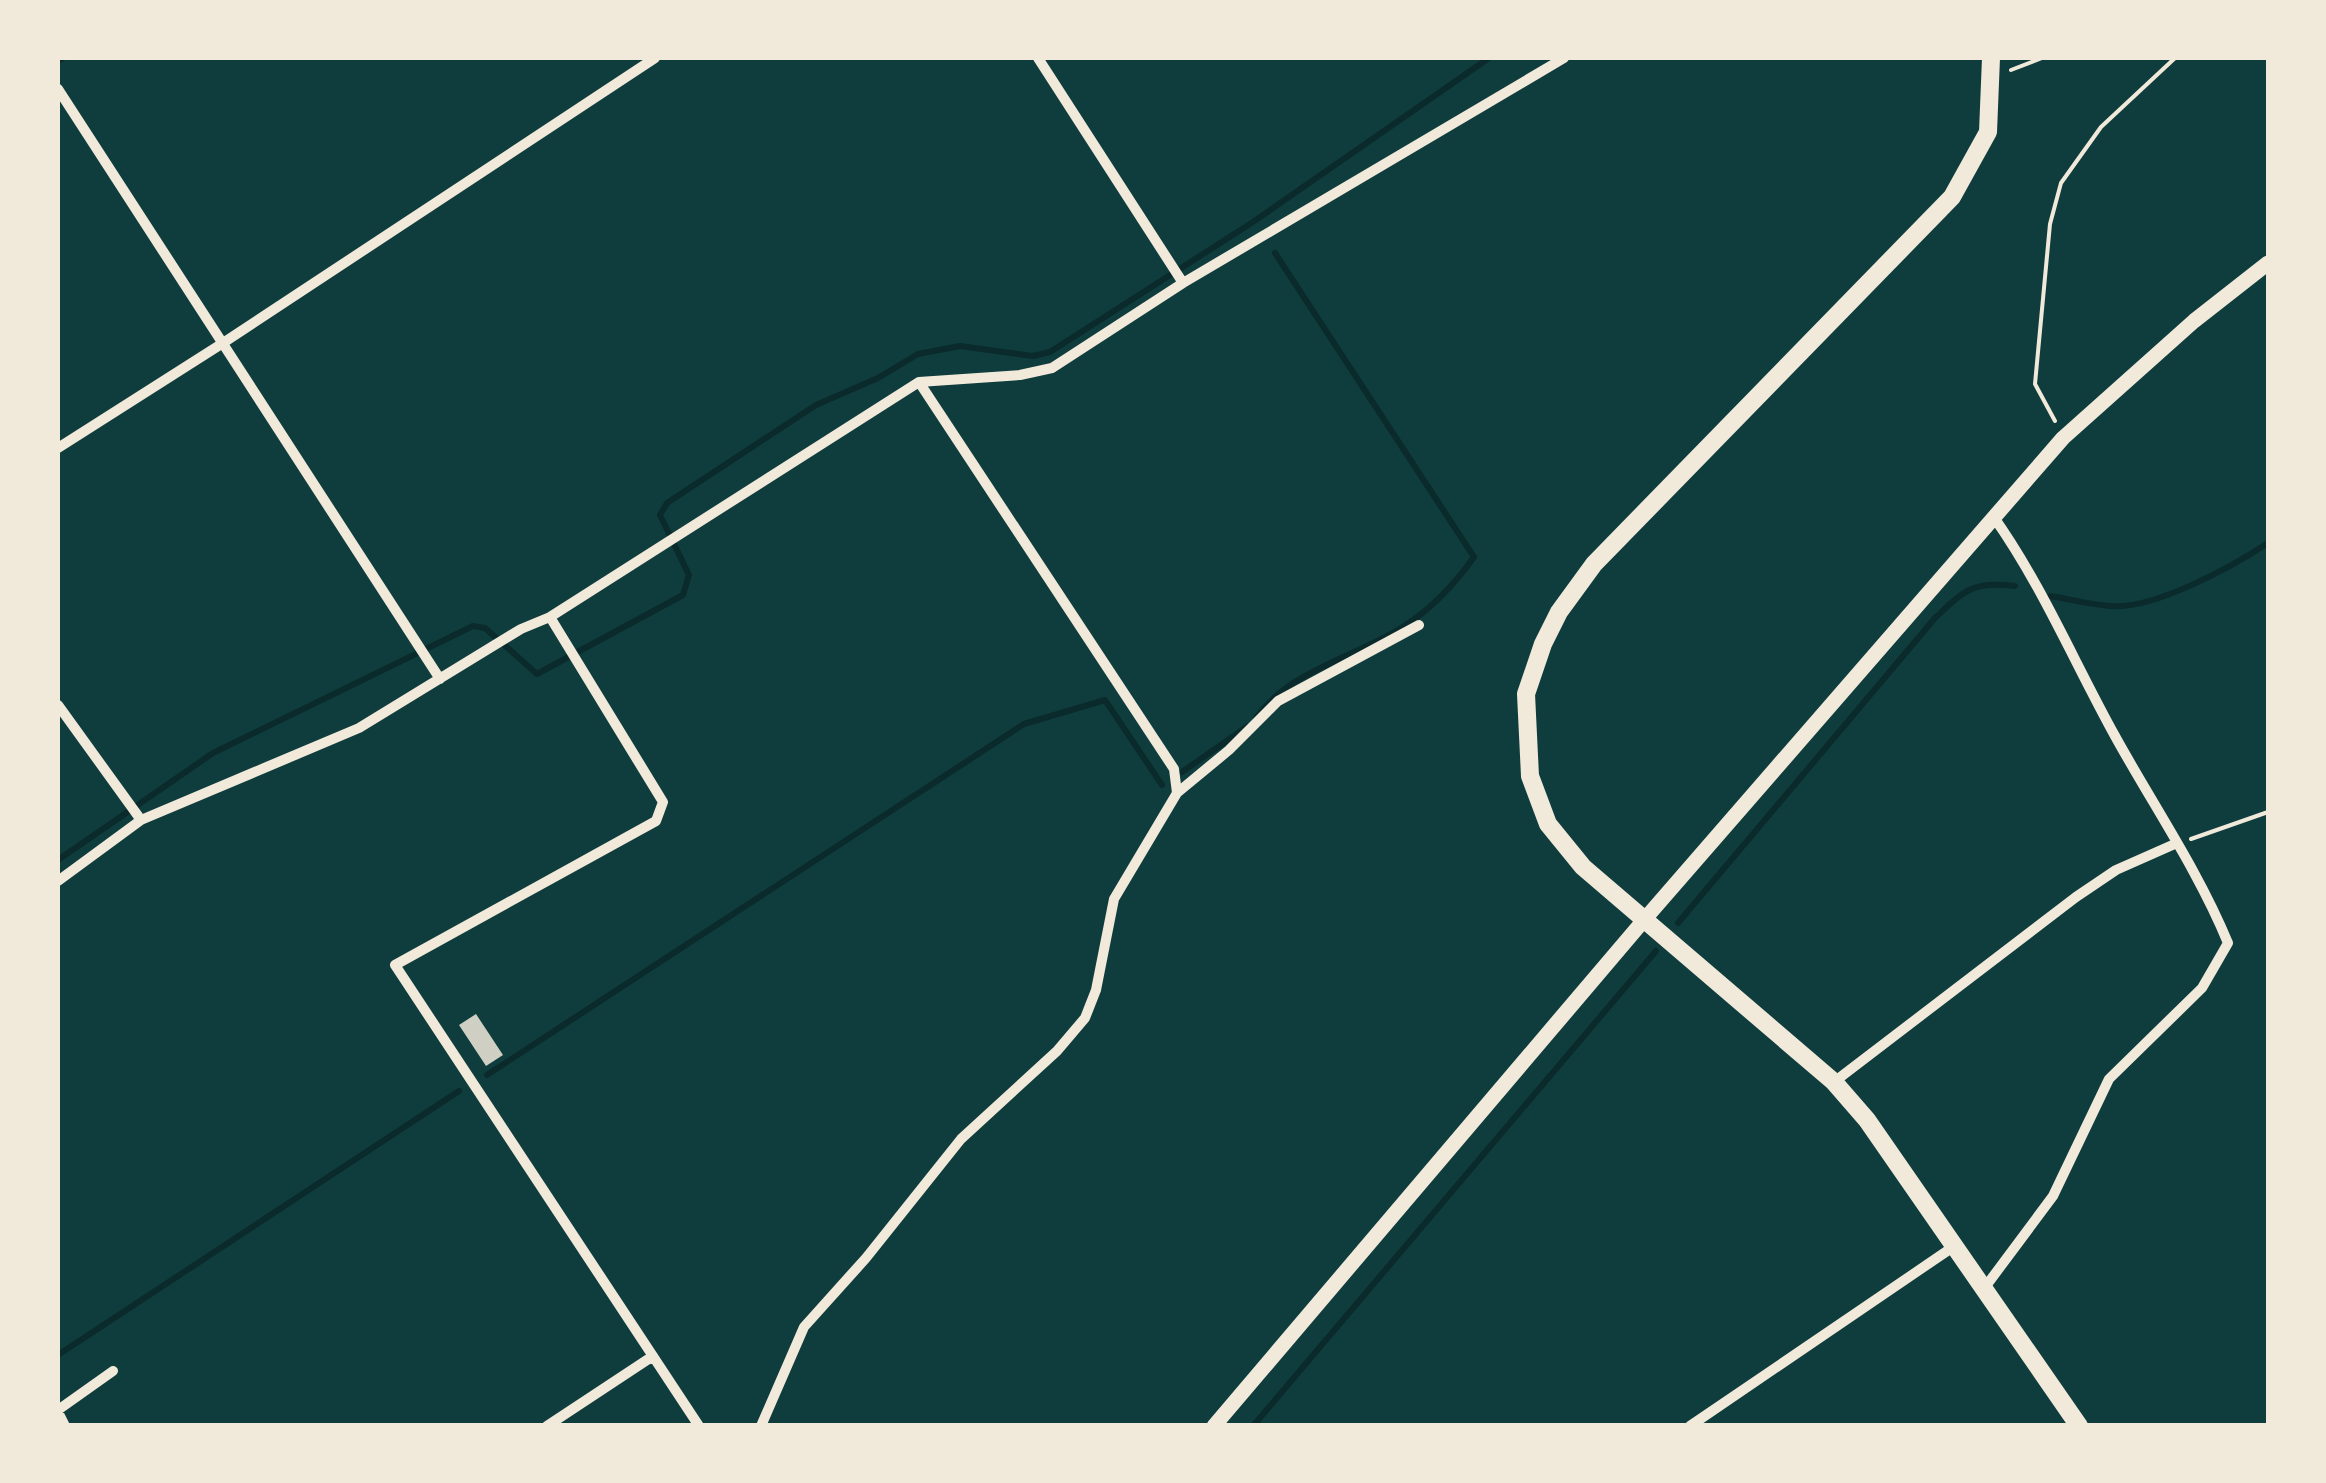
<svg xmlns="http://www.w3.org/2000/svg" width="2326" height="1483" viewBox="0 0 2326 1483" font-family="Jost,sans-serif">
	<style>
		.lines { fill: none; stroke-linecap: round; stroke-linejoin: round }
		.stream { stroke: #0a2a2b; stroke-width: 6 }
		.building { fill: #cfcfc3 }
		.path { stroke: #f1e9da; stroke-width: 4 }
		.minor { stroke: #f1e9da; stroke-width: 10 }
		.tertiary { stroke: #f1e9da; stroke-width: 15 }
		.secondary { stroke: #f1e9da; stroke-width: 18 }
	</style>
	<rect width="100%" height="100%" fill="#0f3d3e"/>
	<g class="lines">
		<path class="stream" d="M 58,61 L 63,58
			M 2050,596 C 2070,599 2091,605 2111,606 C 2154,610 2233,566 2268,543
			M 1256,718 C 1290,670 1353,658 1401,628 C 1431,610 1454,585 1474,557 L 1275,253
			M 1182,772 L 1248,726
			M 58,860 L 213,753 L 473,626 L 485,628 L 537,674 L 683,595 L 689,575 L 660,515 L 667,503 L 816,405 L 878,378 L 918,354 L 960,346 L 1033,356 L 1050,352 L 1253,222 L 1489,58
			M 1678,923 L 1935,618 C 1965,590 1972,581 2015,586
			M 487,1075 L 1024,724 L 1105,700 L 1162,785
			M 58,1355 L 459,1091
			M 1253,1426 L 1656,951"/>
	</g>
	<path class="building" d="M 476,1014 L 503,1055 L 486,1066 L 459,1025 Z"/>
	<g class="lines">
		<path class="path" d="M 2011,70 L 2042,58
			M 2055,421 L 2035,384 L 2050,224 L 2061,183 L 2101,127 L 2175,58
			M 2191,839 L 2268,812"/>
		<path class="minor" d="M 1038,58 L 1183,283
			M 58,89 L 440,679
			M 58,448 L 223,343 L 655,58
			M 550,617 L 663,802 L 656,821 L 395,965 L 699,1426
			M 58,705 L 141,820
			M 1177,793 L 1229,750 L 1278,701 L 1419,625
			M 58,881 L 141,820 L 359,728 L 521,629 L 550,617 L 919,382 L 1020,375 L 1052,368 L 1183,283 L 1564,58
			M 1834,1082 L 2076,897 L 2116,870 L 2177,843
			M 1983,1290 L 2053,1196 L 2109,1079 L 2202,988 L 2228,943 C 2198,870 2153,805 2115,736 C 2074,662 2042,585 1993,516
			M 58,1410 L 113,1371
			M 58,1412 L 65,1426
			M 547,1426 L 653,1356
			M 761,1426 L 804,1327 L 866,1258 L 961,1139 L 1057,1051 L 1085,1018 L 1096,990 L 1114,899 L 1177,793 L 1174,769 L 919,382
			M 1690,1426 L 1953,1247"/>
		<path class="tertiary" d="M 1214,1426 L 1644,920 L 2063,438 L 2194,321 L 2268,263"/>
		<path class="secondary" d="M 1991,58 L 1988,132 L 1952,197 L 1594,564 L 1559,612 L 1543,644 L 1526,694 L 1530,776 L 1548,824 L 1583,867 L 1834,1082 L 1867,1120 L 2079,1426"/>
	</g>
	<rect width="2326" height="1483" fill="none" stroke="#f1e9da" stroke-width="120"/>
</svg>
